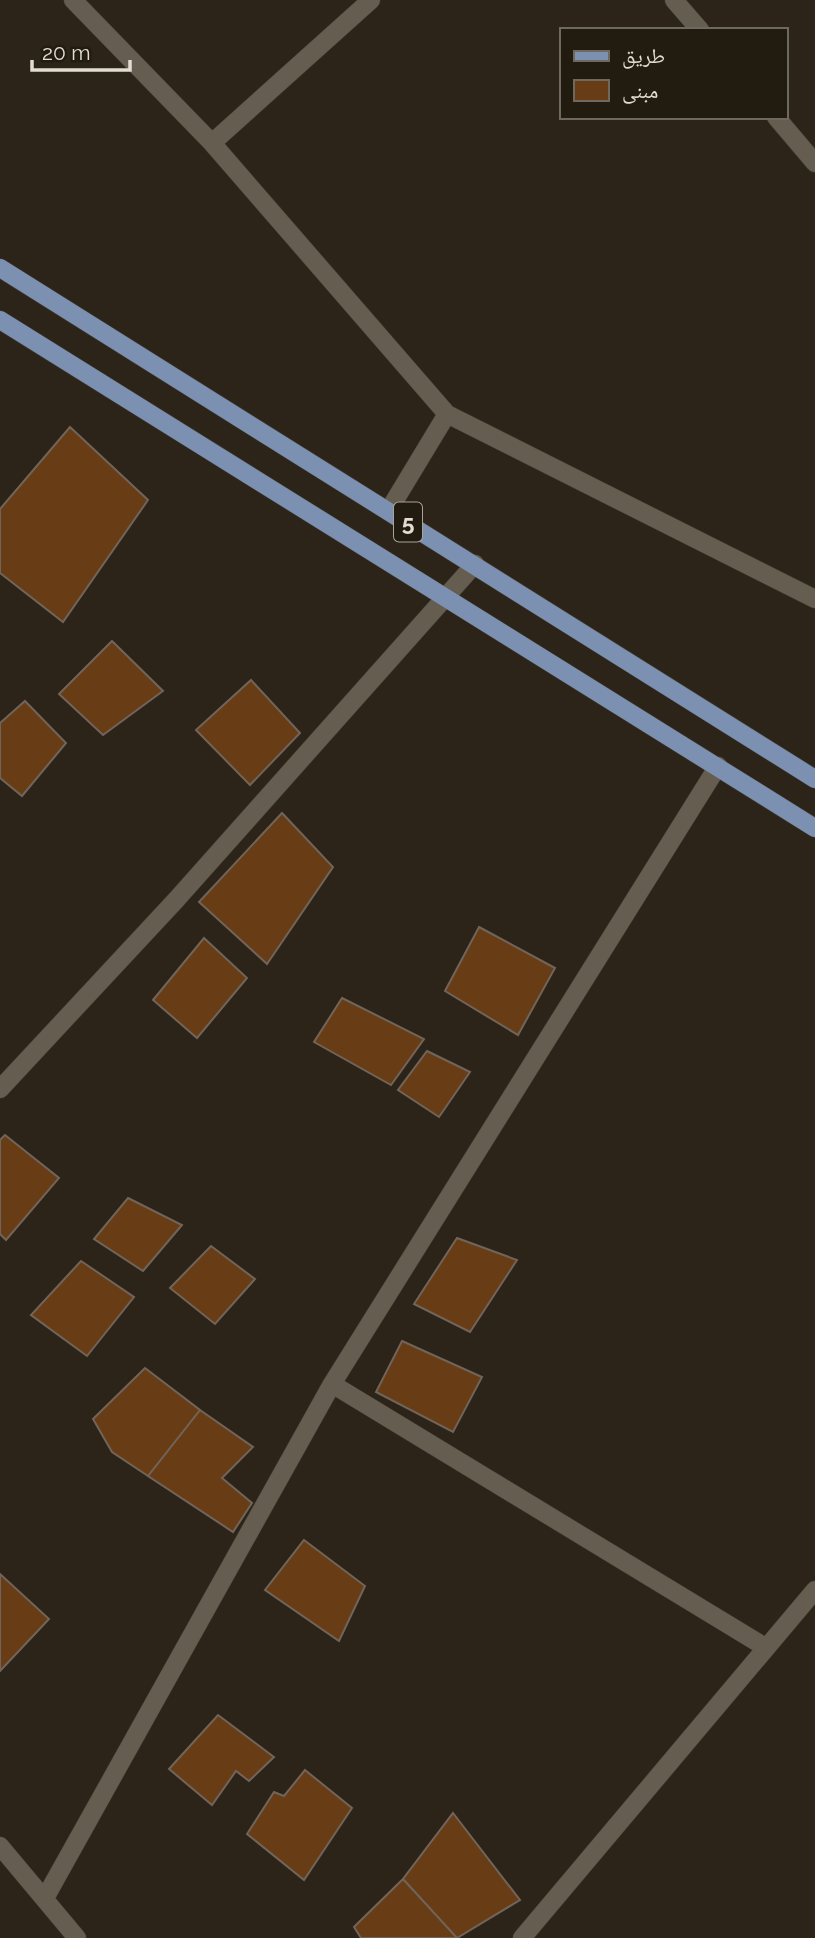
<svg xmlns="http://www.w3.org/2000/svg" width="815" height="1938" viewBox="0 0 815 1938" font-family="Raleway,'Noto Naskh Arabic',sans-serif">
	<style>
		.building { fill: #683d15; stroke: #71645a; stroke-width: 2 }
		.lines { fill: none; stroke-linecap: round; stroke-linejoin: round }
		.street-casing { stroke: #453f36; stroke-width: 19 }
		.primary-casing { stroke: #453f36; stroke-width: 19 }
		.street { stroke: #655d50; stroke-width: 18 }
		.primary { stroke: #7c90b2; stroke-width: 18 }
		.labels { text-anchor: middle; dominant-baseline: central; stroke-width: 6; stroke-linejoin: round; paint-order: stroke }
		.shield { fill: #221b10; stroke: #a8a299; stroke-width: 2 }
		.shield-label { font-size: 23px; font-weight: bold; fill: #e1dcd4 }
	</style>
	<rect width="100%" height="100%" fill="#2c2419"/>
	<path class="building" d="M 70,427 L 148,500 L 63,622 L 0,573 L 0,509 Z
		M 112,641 L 163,691 L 103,735 L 59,694 Z
		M 251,680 L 300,733 L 250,785 L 196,730 Z
		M 25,701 L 66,743 L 22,796 L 0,778 L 0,723 Z
		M 282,813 L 333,867 L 267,964 L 199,902 Z
		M 479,927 L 555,968 L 518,1035 L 445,991 Z
		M 204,938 L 247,978 L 197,1038 L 153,1000 Z
		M 342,998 L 424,1039 L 391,1085 L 314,1042 Z
		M 427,1051 L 470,1072 L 439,1117 L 398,1090 Z
		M 5,1135 L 59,1178 L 6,1240 L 0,1234 L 0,1140 Z
		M 128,1198 L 182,1225 L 143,1271 L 94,1239 Z
		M 457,1238 L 517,1260 L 470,1332 L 414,1304 Z
		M 211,1246 L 255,1279 L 215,1324 L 170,1288 Z
		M 81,1261 L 134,1297 L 87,1356 L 31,1315 Z
		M 402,1341 L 482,1377 L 453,1432 L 376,1392 Z
		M 145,1368 L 200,1410 L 148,1476 L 112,1452 L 93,1419 Z
		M 200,1410 L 253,1447 L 222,1478 L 252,1503 L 233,1532 L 148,1476 Z
		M 304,1540 L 365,1586 L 339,1641 L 265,1590 Z
		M 0,1574 L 49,1619 L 0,1671 Z
		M 218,1715 L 274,1757 L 249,1781 L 236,1771 L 212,1805 L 169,1769 Z
		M 305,1770 L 352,1808 L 304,1880 L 247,1834 L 274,1792 L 284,1796 Z
		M 453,1813 L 520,1900 L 457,1938 L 403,1879 Z
		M 403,1879 L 457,1938 L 361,1938 L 354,1927 Z"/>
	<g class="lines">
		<defs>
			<path id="street" d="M 73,0 L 212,143 L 447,414 L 815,599
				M 674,0 L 700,30
				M 776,117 L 815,163
				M 212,143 L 371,0
				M 389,510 L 447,414
				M 0,1089 L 176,900 L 475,564
				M 332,1384 L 765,1647
				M 0,1846 L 77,1938
				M 45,1898 L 332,1384 L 718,766
				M 522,1938 L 815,1590"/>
			<path id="primary" d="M 0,268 L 815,779
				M 0,320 L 815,828"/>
		</defs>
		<use href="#street" class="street-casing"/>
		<use href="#primary" class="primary-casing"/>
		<use href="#street" class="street"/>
		<use href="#primary" class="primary"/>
	</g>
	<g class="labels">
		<rect class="shield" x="394" y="502.5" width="28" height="39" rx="5"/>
		<g class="shield-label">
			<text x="408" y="522">5</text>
		</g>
	</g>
	<rect x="560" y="28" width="228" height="91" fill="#221b10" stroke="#6e685e" stroke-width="2"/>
	<rect x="574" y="51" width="35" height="10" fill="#7c90b2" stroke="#6e685e" stroke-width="2"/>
	<text x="622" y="63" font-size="21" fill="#e1dcd4">طريق</text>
	<rect x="574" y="80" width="35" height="21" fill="#683d15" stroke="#6e685e" stroke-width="2"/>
	<text x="622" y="98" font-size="21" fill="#e1dcd4">مبنى</text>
	<path d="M32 60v10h98v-10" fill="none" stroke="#e1dcd4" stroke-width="3.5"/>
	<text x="42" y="60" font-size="21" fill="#e1dcd4" stroke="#221b10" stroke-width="5" paint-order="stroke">20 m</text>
</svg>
